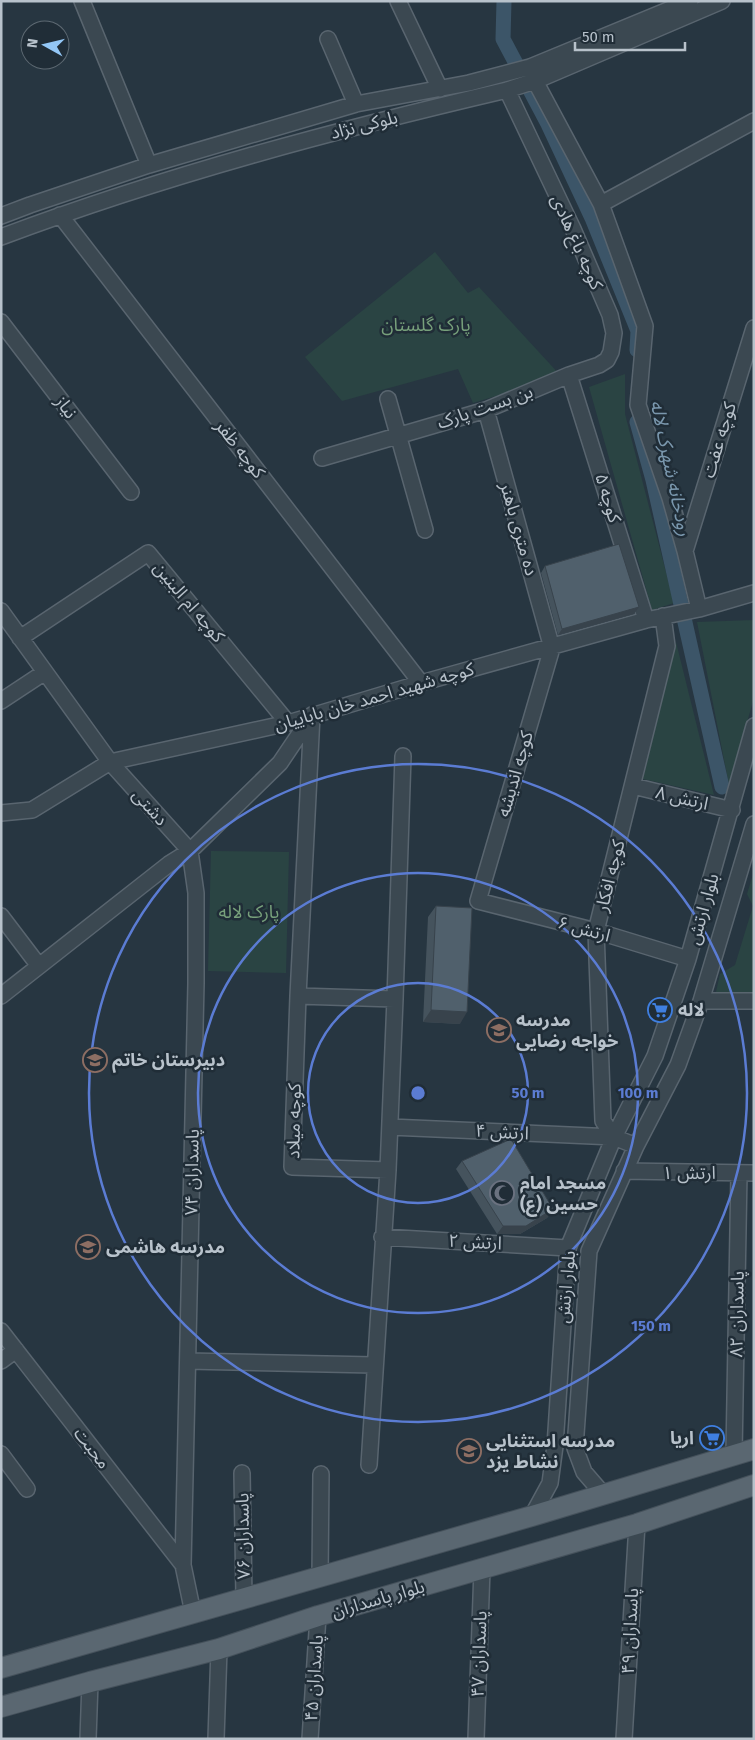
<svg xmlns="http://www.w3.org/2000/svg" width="755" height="1740" viewBox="0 0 755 1740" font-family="'Fira Sans','Noto Sans Arabic',sans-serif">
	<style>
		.green { fill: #2a4443 }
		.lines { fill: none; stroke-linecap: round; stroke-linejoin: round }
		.canal { stroke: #3c5568; stroke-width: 15 }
		.minor-casing { stroke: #59656f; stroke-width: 18 }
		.major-casing { stroke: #45515b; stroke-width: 22 }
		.minor { stroke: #3b4851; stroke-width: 15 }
		.major { stroke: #5a6771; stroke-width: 20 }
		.wall { fill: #45535d }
		.shaded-wall { fill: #38434c }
		.building { fill: #50606c; stroke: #38434c }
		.ring { fill: none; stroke: #5b7cd3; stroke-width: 2.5 }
		.labels { text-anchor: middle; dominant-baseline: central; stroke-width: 5; stroke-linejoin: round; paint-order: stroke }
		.street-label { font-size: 18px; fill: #b8c2cb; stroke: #202d37 }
		.park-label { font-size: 18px; fill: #77a07b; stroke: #202d37 }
		.poi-label { font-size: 18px; font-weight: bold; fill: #b8c2cb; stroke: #202d37; text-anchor: start }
		.water-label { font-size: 19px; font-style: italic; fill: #7a97ad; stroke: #202d37 }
		.centre { fill: #5b7cd3; stroke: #202d37; stroke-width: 2.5 }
		.ring-label { font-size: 15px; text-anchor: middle; font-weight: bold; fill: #5b7cd3; stroke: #202d37; stroke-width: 5; stroke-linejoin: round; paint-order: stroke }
	</style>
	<rect width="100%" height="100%" fill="#273641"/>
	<path class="green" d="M 435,252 L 468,293 L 479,287 L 561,376 L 473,403 L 458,369 L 342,401 L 305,357 Z
		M 625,374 L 625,414 L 674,603 L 652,610 L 589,387 Z
		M 754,620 L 754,698 L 729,785 L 697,622 Z
		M 676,642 L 714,795 L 643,779 Z
		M 211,851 L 289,852 L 286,973 L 208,971 Z
		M 754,871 L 754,992 L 716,992 L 720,974 L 735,965 L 753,906 L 747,894 Z"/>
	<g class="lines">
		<path class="canal" d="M 504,1 L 503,39 L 548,124 L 592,218 L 638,331 L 637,350
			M 637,422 L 653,480 L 722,787"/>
		<defs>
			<path id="minor" d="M 82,1 L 149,165
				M 398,1 L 440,89
				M 328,39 L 356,104
				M 535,81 L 601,204 L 645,326 L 638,405 L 670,498 L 685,551 L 699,609
				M 601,204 L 754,121
				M 60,215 L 421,683
				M 1,216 L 30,205 L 149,165 L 356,104 L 469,83 L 530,67 L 690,1
				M 1,237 C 166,175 336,130 507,90 L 535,81 L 722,1
				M 1,322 L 131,492
				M 569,375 L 646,620
				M 388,399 L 425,530
				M 486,410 L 552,648 L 478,901 L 596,931 L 688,959
				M 322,458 L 486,410 L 569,375 L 599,365 L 607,360 L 611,352 L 614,333 L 610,315 L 573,229 L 507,90
				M 685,551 L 754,328
				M 1,611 L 110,762 L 190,851
				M 20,638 L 148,553 L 288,723
				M 1,701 L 45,672
				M 312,715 L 298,996 L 292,1167 L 388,1170 L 369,1465
				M 633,786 L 732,810
				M 1,813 L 32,810 L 110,762 L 288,723 L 421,683 L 646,620 L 699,609 L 754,593
				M 190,851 L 196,893 L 196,983 L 183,1565 L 193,1613
				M 1,916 L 39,966
				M 1,996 L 169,864 L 190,851 L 280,763 L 311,717
				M 298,996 L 395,999
				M 701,1001 L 754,1001
				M 390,1127 L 614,1137 L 636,1146
				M 614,1137 L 603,1121 L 596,931 L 667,646 L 663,616
				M 388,1170 L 395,999 L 403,756
				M 624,1171 L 754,1173
				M 382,1237 L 568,1248
				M 1,1331 L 183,1565
				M 1,1361 L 16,1350
				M 188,1361 L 374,1365
				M 1,1454 L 27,1489
				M 734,1454 L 739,1173
				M 242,1473 L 244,1598
				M 603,1494 L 584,1472 L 575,1448 L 589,1251 L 636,1146 L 678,1065 L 701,1001 L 754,824
				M 532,1516 L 550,1483 L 555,1446 L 568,1248 L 614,1137 L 655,1056 L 688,959 L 754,726
				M 320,1577 L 321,1474
				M 88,1739 L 90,1682
				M 216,1739 L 219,1649
				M 310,1739 L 318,1616
				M 476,1739 L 482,1569
				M 624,1739 L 637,1524"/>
			<path id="major" d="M 1,1668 L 532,1516 L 754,1449
				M 1,1707 L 90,1682 L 219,1649 L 318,1616 L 637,1524 L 754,1485"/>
		</defs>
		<use href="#minor" class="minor-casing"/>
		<use href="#major" class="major-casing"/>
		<use href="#minor" class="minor"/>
		<use href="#major" class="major"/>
	</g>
	<path class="wall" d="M 545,566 L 634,614 L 558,635 L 541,573 Z
		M 436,906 L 460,1024 L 423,1022 L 428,917 Z
		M 462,1161 L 553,1209 L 547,1218 L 520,1234 L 497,1234 L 456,1169 Z"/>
	<path class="shaded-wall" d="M 639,607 L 634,614 L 558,635 L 562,629 Z
		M 431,1010 L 467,1012 L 460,1024 L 423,1022 Z
		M 553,1209 L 547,1218 L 520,1234 L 497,1234 L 503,1226 Z"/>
	<path class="building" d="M 619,544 L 639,607 L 562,629 L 545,566 Z
		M 436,906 L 472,908 L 467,1012 L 431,1010 Z
		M 511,1139 L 553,1209 L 526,1226 L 503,1226 L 462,1161 Z"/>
	<g class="ring">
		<circle cx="418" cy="1093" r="110"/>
		<circle cx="418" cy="1093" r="220"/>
		<circle cx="418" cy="1093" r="329"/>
	</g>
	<defs>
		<symbol id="supermarket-ring" viewBox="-11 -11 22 22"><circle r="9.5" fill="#202d37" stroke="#3f7fe0" stroke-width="1.5"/><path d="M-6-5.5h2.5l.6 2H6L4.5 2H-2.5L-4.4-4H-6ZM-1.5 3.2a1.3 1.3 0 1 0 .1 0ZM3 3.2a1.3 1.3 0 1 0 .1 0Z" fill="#3f7fe0"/></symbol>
		<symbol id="school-ring" viewBox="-11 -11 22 22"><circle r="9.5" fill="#202d37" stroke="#8d6e63" stroke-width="1.5"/><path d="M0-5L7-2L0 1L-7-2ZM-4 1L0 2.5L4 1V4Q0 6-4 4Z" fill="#8d6e63"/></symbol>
		<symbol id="mosque-ring" viewBox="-11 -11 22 22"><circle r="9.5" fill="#202d37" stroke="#6b7280" stroke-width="1.5"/><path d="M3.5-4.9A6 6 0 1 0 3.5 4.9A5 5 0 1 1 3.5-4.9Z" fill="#6b7280"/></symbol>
	</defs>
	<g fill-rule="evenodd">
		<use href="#supermarket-ring" x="646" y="996" width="28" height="28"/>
		<use href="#school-ring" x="485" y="1016" width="28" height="28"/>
		<use href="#school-ring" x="81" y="1046" width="28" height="28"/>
		<use href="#mosque-ring" x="488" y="1179" width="28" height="28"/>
		<use href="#school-ring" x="74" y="1233" width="28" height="28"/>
		<use href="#supermarket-ring" x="698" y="1424" width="28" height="28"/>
		<use href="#school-ring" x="455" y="1437" width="28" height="28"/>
	</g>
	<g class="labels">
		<g class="street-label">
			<text transform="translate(364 125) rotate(-14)">بلوکی نژاد</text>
			<text transform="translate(577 242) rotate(66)">کوچه باغ هادی</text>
			<text transform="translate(66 407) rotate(53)">نیاز</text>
			<text transform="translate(485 407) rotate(-19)">بن بست پارک</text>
			<text transform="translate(719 440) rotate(-73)">کوچه عفت</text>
			<text transform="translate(240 449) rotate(52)">کوچه ظفر</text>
			<text transform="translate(608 498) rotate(73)">کوچه ۵</text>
			<text transform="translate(519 529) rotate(74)">ده متری باهنر</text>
			<text transform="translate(189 602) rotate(50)">کوچه ام البنین</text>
			<text transform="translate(374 697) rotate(-16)">کوچه شهید احمد خان باباییان</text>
			<text transform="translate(515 774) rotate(-74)">کوچه اندیشه</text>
			<text transform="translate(682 798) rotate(13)">ارتش ۸</text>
			<text transform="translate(150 807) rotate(48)">دشتی</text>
			<text transform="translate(610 876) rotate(-76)">کوچه افکار</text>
			<text transform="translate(703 909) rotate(-74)">بلوار ارتش</text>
			<text transform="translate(584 929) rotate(15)">ارتش ۶</text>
			<text transform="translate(294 1121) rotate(-89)">کوچه میلاد</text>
			<text transform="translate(502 1132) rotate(3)">ارتش ۴</text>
			<text transform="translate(192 1172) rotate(-89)">پاسداران ۷۴</text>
			<text x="689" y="1173">ارتش ۱</text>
			<text transform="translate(475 1242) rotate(3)">ارتش ۲</text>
			<text transform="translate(566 1287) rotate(-85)">بلوار ارتش</text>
			<text transform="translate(737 1314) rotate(-89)">پاسداران ۸۲</text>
			<text transform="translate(92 1448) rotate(52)">محبت</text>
			<text transform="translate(243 1536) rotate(-91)">پاسداران ۷۶</text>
			<text transform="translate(378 1599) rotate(-16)">بلوار پاسداران</text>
			<text transform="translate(630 1631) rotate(-87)">پاسداران ۴۹</text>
			<text transform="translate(479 1654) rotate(-88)">پاسداران ۴۷</text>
			<text transform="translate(314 1678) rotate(-86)">پاسداران ۴۵</text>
		</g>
		<g class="park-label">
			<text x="426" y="325">پارک گلستان</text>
			<text x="249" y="912">پارک لاله</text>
		</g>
		<g class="poi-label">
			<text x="678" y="1010">لاله</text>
			<text x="516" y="1020">مدرسه<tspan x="516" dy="21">خواجه رضایی</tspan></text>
			<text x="112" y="1060">دبیرستان خاتم</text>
			<text x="520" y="1183">مسجد امام<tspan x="520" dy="21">حسین (ع)</tspan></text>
			<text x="106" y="1247">مدرسه هاشمی</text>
			<text x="694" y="1438" text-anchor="end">اریا</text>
			<text x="486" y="1441">مدرسه استثنایی<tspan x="486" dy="21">نشاط یزد</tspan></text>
		</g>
		<g class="water-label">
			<text transform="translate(671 468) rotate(78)">رودخانه شهرک لاله</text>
		</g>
	</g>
	<circle cx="418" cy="1093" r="8" class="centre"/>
	<g class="ring-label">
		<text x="528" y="1098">50 m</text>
		<text x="638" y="1098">100 m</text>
		<text x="651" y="1331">150 m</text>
	</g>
	<rect width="755" height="1740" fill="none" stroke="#b8c2cb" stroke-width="5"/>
	<g transform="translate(45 45) rotate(278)"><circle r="24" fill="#202d37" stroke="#5d6972"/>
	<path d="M0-4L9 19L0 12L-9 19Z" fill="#93c7f6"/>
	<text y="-8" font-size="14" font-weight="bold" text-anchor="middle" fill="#b8c2cb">N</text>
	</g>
	<path d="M575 42v8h110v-8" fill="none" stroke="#b8c2cb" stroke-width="2.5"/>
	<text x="582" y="42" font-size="15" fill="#b8c2cb" stroke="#202d37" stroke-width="4" paint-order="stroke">50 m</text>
</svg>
